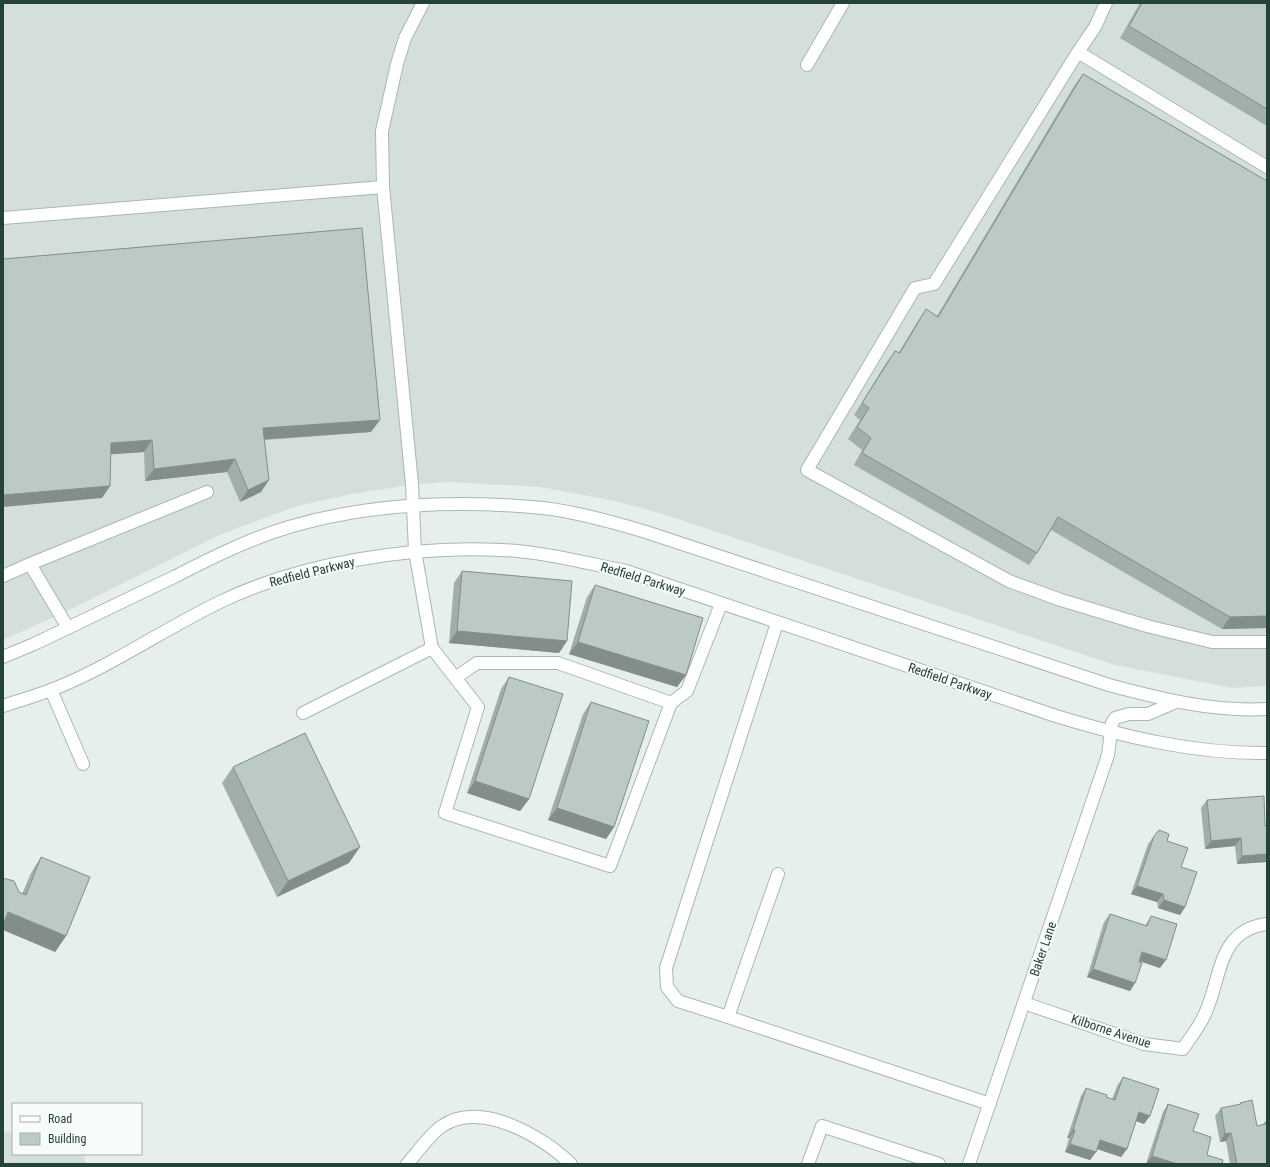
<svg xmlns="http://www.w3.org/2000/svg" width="1270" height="1167" viewBox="0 0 1270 1167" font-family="'Roboto Condensed',sans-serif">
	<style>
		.built { fill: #d4dfda }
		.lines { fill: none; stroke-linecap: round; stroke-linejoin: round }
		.service-casing { stroke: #a8b8b2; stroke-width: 14 }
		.minor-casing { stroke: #a8b8b2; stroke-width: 14 }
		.tertiary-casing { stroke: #a8b8b2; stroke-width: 14 }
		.service { stroke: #fff; stroke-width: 12 }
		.minor { stroke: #fff; stroke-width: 12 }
		.tertiary { stroke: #fff; stroke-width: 12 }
		.wall { fill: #a1aea9 }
		.shaded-wall { fill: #838d89 }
		.building { fill: #bbcac4; stroke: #838d89 }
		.labels { text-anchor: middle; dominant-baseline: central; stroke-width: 4; stroke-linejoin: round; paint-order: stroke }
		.street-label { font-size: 13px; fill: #24423a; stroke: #f7fbf9 }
	</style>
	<rect width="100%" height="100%" fill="#e6efeb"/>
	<path class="built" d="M 3,3 L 1267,3 L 1267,686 L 1233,688 L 1115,665 L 663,514 L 615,501 L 541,487 L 448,482 L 410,485 L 352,494 L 297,506 L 219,535 L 63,613 L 3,640 Z
		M 3,1131 L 13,1132 L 13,1154 L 84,1154 L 86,1164 L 3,1164 Z"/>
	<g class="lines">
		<defs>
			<path id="service" d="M 1106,3 L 1095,27 L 1078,52 L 1267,167
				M 1078,52 L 934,284 L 915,288 L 807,470 L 1009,581 L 1061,600 L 1147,626 L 1212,642 L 1267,642
				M 807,65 L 843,3
				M 3,218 L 383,187
				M 30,564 L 207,492
				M 3,576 L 30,564 L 68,628
				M 432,648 L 478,707 L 445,813 L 610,866 L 671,703 L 558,663 L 477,663 L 455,678
				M 51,690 L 83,764
				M 671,703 L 687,691 L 721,604
				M 303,713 L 432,648 L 415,551 L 412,484 L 383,187 L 382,131 L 397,64 L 405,38 L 423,3
				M 778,874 L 728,1017 L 990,1104
				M 728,1017 L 678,1001 L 667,987 L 666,968 L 777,623
				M 407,1164 C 416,1154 432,1132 442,1126 C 481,1100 542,1136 571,1164
				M 808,1164 L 822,1126 L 939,1164"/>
			<path id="minor" d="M 1024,1003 L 1144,1044 L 1183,1049 C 1190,1038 1199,1027 1204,1016 C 1222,980 1216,930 1267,924"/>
			<path id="tertiary" d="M 3,657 L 34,644 C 81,622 127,599 174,577 C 211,558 249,539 289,527 C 370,503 459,500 543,508 C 578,512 613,522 646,532 L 1109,685 C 1161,699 1213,712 1267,709
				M 3,706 C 21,700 39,695 56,688 C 113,665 164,629 220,602 C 300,563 413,545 502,550 C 544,552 585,563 626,571 L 1056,716 C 1125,737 1195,754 1267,753
				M 969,1164 L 1108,755 L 1112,723 L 1115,718 L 1129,714 L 1148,714 L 1176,702"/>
		</defs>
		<use href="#service" class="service-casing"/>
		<use href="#minor" class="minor-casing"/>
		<use href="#tertiary" class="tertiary-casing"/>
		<use href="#service" class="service"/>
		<use href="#minor" class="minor"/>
		<use href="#tertiary" class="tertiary"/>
	</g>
	<path class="wall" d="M 1140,3 L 1267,3 L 1267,126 L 1120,38 Z
		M 1083,74 L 1267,181 L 1267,628 L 1222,629 L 1051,530 L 1037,553 L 1029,565 L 854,465 L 862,450 L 848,439 L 860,420 L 854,415 L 886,363 L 895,351 L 899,352 L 918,321 L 926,309 L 937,316 L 1074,86 Z
		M 3,259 L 371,432 L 265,440 L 261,492 L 240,502 L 227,472 L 145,481 L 144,452 L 110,454 L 110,486 L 102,498 Z
		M 462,571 L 567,641 L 559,653 L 449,643 L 454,583 Z
		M 595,585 L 686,675 L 677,687 L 569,654 L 587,597 Z
		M 509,677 L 529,799 L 520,811 L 467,793 L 501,689 Z
		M 591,702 L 614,827 L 606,839 L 548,820 L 583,714 Z
		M 233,767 L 349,863 L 277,897 L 222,783 Z
		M 1207,800 L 1265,826 L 1267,826 L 1267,862 L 1237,864 L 1235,846 L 1205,849 L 1201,808 Z
		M 1154,836 L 1167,841 L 1181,867 L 1185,907 L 1180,915 L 1158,908 L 1157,902 L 1131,894 L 1148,844 Z
		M 41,857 L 66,936 L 55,952 L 19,892 L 22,894 L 31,873 Z
		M 1110,914 L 1145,926 L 1151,916 L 1160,968 L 1139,961 L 1135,983 L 1130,991 L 1087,977 L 1104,922 Z
		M 1123,1077 L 1144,1124 L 1136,1121 L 1127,1149 L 1121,1157 L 1097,1149 L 1096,1152 L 1090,1160 L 1065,1152 L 1069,1138 L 1067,1138 L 1081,1096 L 1086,1088 L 1112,1099 L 1117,1086 Z
		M 1240,1103 L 1257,1126 L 1263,1124 L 1265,1122 L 1267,1122 L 1267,1164 L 1230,1164 L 1226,1141 L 1220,1142 L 1215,1116 L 1221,1108 L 1239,1105 Z
		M 1168,1104 L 1193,1131 L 1207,1155 L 1222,1164 L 1146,1164 L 1163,1112 Z"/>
	<path class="shaded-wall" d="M 380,420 L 371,432 L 255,440 L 263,428 Z
		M 152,440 L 144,452 L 102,455 L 111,443 Z
		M 235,459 L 227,472 L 145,481 L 154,469 Z
		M 269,480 L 261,492 L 240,502 L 248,490 Z
		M 110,486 L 102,498 L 3,507 L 3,495 Z
		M 1267,616 L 1267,628 L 1222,629 L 1230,617 Z
		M 457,631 L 567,641 L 559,653 L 449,643 Z
		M 578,642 L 686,675 L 677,687 L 569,654 Z
		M 475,781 L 529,799 L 520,811 L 467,793 Z
		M 557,808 L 614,827 L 606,839 L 548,820 Z
		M 1241,838 L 1235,846 L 1205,849 L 1211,841 Z
		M 360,847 L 349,863 L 277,897 L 288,881 Z
		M 1267,854 L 1267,862 L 1237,864 L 1242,856 Z
		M 1137,886 L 1163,894 L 1157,902 L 1131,894 Z
		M 1164,900 L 1185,907 L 1180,915 L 1158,908 Z
		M 8,912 L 66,936 L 55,952 L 3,930 L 3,919 Z
		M 1142,952 L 1166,960 L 1160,968 L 1136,960 Z
		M 1093,969 L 1135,983 L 1130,991 L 1087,977 Z
		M 1139,1112 L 1150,1116 L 1144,1124 L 1133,1120 Z
		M 1073,1130 L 1075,1130 L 1069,1138 L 1067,1138 Z
		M 1231,1133 L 1226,1141 L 1220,1142 L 1225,1134 Z
		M 1100,1140 L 1127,1149 L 1121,1157 L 1094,1148 Z
		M 1070,1144 L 1096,1152 L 1090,1160 L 1065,1152 Z
		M 1152,1156 L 1178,1164 L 1146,1164 Z"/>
	<path class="building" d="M 1142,3 L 1267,3 L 1267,109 L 1129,26 Z
		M 1083,74 L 1267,181 L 1267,616 L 1230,617 L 1058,517 L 1037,553 L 862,453 L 871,438 L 857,427 L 869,408 L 862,403 L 895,351 L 900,353 L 926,309 L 938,317 Z
		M 362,228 L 380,420 L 263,428 L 269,480 L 248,490 L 235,459 L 154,469 L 152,440 L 111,443 L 110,486 L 3,495 L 3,259 Z
		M 462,571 L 572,581 L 567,641 L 457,631 Z
		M 595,585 L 703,618 L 686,675 L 578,642 Z
		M 509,677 L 563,694 L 529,799 L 475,781 Z
		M 591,702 L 649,721 L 614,827 L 557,808 Z
		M 305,733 L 360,847 L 288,881 L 233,767 Z
		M 1264,796 L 1265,826 L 1267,826 L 1267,854 L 1242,856 L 1241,838 L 1211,841 L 1207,800 Z
		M 1159,830 L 1169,834 L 1167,841 L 1188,848 L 1181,867 L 1197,872 L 1185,907 L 1164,900 L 1163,894 L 1137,886 L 1154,836 Z
		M 41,857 L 90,877 L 66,936 L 8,912 L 3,925 L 3,878 L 14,881 L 19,892 L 26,895 Z
		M 1110,914 L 1147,926 L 1151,916 L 1177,924 L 1166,960 L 1142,952 L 1139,962 L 1142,963 L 1135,983 L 1093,969 Z
		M 1123,1077 L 1159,1089 L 1150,1116 L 1139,1112 L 1127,1149 L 1100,1140 L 1096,1152 L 1070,1144 L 1075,1130 L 1073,1130 L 1086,1088 L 1107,1095 L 1106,1097 L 1115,1100 Z
		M 1252,1100 L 1257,1126 L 1266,1124 L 1265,1122 L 1267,1122 L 1267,1164 L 1237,1164 L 1231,1133 L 1225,1134 L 1221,1108 L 1241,1104 L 1240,1103 Z
		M 1168,1104 L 1199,1114 L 1193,1131 L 1211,1137 L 1207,1155 L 1223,1160 L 1222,1164 L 1178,1164 L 1152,1156 Z"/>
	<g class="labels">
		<g class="street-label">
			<text transform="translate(312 572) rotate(-14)">Redfield Parkway</text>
			<text transform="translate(643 579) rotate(17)">Redfield Parkway</text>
			<text transform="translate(950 681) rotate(19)">Redfield Parkway</text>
			<text transform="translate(1043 949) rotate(-71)">Baker Lane</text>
			<text transform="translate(1111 1031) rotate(18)">Kilborne Avenue</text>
		</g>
	</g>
	<rect width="1270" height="1167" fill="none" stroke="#24423a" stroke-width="8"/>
	<rect x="12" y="1103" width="130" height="52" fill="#f7fbf9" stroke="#a3b1ad"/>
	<rect x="20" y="1116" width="20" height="6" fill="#ffffff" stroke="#a3b1ad"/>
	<text x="48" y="1123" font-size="12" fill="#24423a">Road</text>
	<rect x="20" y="1133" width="20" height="12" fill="#bbcac4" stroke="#a3b1ad"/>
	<text x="48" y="1143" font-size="12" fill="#24423a">Building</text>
</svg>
